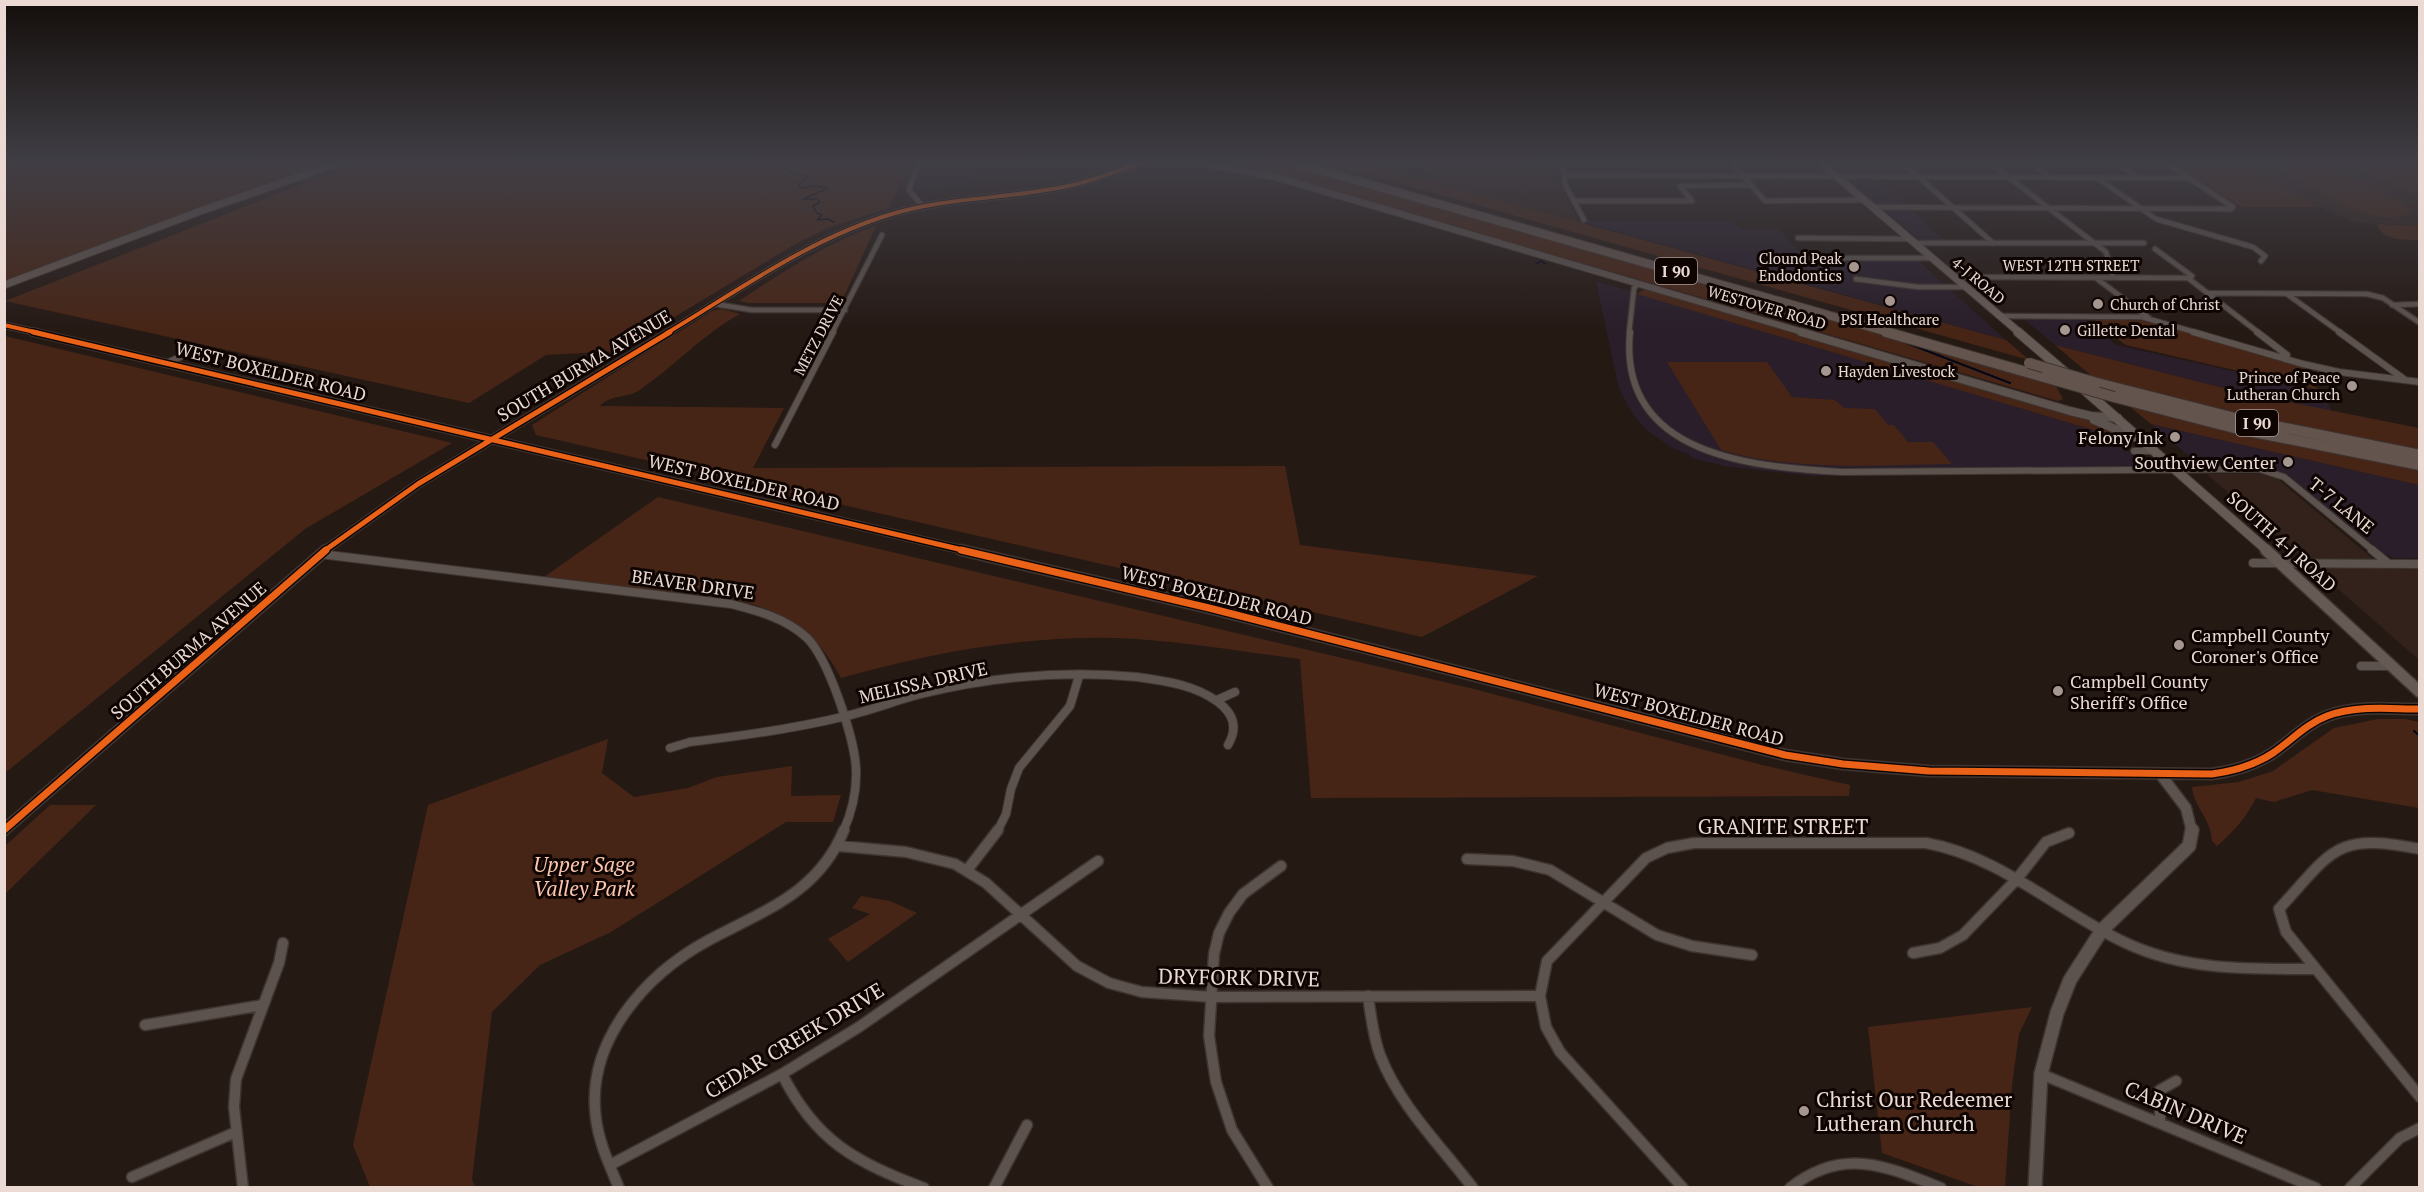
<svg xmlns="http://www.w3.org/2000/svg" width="2424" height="1192" viewBox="0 0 2424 1192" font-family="'PT Serif',serif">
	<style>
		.commercial { fill: #291e2a }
		.education { fill: #33221b }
		.green { fill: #472516 }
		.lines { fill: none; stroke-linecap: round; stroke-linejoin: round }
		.stream-far1 { stroke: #030717; stroke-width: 1.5 }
		.stream { stroke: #030717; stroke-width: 2 }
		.minor-far3-casing { stroke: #3e3430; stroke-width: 7 }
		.minor-far2-casing { stroke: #3e3430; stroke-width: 8 }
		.minor-far1-casing { stroke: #3e3430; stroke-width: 10 }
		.minor-casing { stroke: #3e3430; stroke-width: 13 }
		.tertiary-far3-casing { stroke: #3e3430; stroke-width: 8 }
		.tertiary-far2-casing { stroke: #3e3430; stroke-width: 10 }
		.tertiary-far1-casing { stroke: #3e3430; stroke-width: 13 }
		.tertiary-casing { stroke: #3e3430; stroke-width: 16 }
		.secondary-far2-casing { stroke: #3e3430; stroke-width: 9 }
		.secondary-far1-casing { stroke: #3e3430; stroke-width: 11 }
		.secondary-casing { stroke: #3e3430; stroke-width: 14 }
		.primary-casing { stroke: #3e3430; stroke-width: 9 }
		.motorway-far1-casing { stroke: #3e3430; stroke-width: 10 }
		.motorway-casing { stroke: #3e3430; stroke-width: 12 }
		.minor-far3 { stroke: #5c524e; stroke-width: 4.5 }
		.minor-far2 { stroke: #5c524e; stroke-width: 6 }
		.minor-far1 { stroke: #5c524e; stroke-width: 8 }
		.minor { stroke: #5c524e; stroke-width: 10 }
		.tertiary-far3 { stroke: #5c524e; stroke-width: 6 }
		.tertiary-far2 { stroke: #5c524e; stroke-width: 8 }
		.tertiary-far1 { stroke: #5c524e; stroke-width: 10 }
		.tertiary { stroke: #5c524e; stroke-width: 13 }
		.secondary-far2 { stroke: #665a55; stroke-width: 7 }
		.secondary-far1 { stroke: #665a55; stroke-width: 9 }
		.secondary { stroke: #665a55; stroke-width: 11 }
		.primary { stroke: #635650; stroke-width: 7 }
		.motorway-far1 { stroke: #63544e; stroke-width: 8 }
		.motorway { stroke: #63544e; stroke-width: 10 }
		.motorway-bridge-casing { stroke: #3e3430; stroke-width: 12; stroke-linecap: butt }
		.motorway-bridge { stroke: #63544e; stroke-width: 10 }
		.cycleway-far2-casing { stroke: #0e0503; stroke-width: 6 }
		.cycleway-far1-casing { stroke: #0e0503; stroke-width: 8 }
		.cycleway-casing { stroke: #0e0503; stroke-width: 10 }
		.cycleway-far2 { stroke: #ea6118; stroke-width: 4 }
		.cycleway-far1 { stroke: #ea6118; stroke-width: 5 }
		.cycleway { stroke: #ea6118; stroke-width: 7 }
		.poi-dot { fill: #a69690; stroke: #0e0503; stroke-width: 2 }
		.labels { text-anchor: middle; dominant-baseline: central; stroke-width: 6; stroke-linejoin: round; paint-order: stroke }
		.far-poi-label { font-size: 15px; fill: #ebdad3; stroke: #0e0503; text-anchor: start }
		.far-street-label { font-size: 15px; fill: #ebdad3; stroke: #0e0503 }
		.shield { fill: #0e0503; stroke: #a99a95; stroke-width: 1.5 }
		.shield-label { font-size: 16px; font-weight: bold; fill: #ebdad3 }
		.street-label { font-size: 18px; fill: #ebdad3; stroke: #0e0503 }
		.poi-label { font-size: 18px; fill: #ebdad3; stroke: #0e0503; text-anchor: end }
		.near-street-label { font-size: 21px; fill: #ebdad3; stroke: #0e0503 }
		.near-park-label { font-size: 21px; font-style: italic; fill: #fdc6ae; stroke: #0e0503 }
		.near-poi-label { font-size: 21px; fill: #ebdad3; stroke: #0e0503; text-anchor: start }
	</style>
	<rect width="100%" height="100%" fill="#251914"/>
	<path class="commercial" d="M 911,163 L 981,163 L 971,188 L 898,189 Z
		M 1830,163 L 1861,163 L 1943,240 L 1921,240 L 1917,237 Z
		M 1578,221 L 1733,221 L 1740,229 L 1779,229 L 1807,260 L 1916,259 L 2006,340 Z
		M 1596,281 L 2120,438 L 2114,438 L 2150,473 L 1810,476 L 1724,466 L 1691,458 L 1690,455 L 1671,447 L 1649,432 L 1634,416 L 1619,389 Z
		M 2075,319 L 2086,321 L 2116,345 L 2323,391 L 2332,412 L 2243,393 L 2055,345 L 2025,320 Z
		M 2151,424 L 2419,485 L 2419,558 L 2394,558 L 2385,554 L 2282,472 L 2259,466 L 2201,466 Z"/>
	<path class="education" d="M 1423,163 L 1556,163 L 1558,180 L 1579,222 L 1431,182 Z
		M 2172,163 L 2347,163 L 2371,174 L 2367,176 L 2419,196 L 2419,225 L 2357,223 L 2318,207 L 2255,171 L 2234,171 L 2227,167 L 2178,167 Z
		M 2207,474 L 2265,474 L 2274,476 L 2385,569 L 2419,569 L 2419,660 Z"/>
	<path class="green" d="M 4,163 L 328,163 L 222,199 L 5,280 Z
		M 356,163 L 911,163 L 889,208 L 830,227 L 799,242 L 618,351 L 546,355 L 469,403 L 5,301 Z
		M 1215,163 L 1284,163 L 1318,172 L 2054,382 L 2063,399 L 2058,401 L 1351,196 Z
		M 1327,163 L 1364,163 L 2006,340 L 2029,360 Z
		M 2347,163 L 2419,163 L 2419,196 L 2366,175 L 2370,174 Z
		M 2292,166 C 2334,161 2370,186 2405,205 L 2411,210 L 2410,213 C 2375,230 2319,192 2289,175 L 2285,169 Z
		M 2178,167 L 2228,167 L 2234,171 L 2255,171 L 2318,207 L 2241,207 Z
		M 2377,224 L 2419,226 L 2419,240 C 2406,240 2381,241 2377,224 Z
		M 876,226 L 841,303 L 748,303 L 739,301 C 783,272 826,243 876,226 Z
		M 1643,290 L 1648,290 L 2101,423 L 2120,438 L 1637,294 Z
		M 722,309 L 740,314 C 703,334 674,367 638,391 C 626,398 609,395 600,406 L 784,408 L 753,468 L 1285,466 L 1300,545 L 1538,576 L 1422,637 L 536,435 L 532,425 L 712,311 Z
		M 2097,319 L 2147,321 L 2308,368 L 2305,381 L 2320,390 L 2126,345 L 2094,322 Z
		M 5,336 L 452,443 L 305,529 L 5,773 Z
		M 2055,345 L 2243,393 L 2419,428 L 2419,452 L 2288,427 L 2094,378 Z
		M 1667,362 L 1767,362 L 1792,397 L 1835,400 L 1844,408 L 1875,409 L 1888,425 L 1894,425 L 1908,442 L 1933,442 L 1952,464 C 1873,465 1797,472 1721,450 Z
		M 2123,401 L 2241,433 L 2419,470 L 2419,485 L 2151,424 Z
		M 658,497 L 1474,689 L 1762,765 L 1850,785 L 1849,796 L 1311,798 L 1300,659 C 1246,652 1192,643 1137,639 C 1037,633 937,651 841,678 C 814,628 787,612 733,599 L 544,577 Z
		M 2378,719 L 2405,719 L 2419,722 L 2419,808 L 2312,790 L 2274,802 L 2256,798 C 2246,818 2234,831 2217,846 L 2212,841 C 2211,819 2194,807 2192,787 L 2239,782 L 2273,771 L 2334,728 Z
		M 608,739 L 602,773 L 634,797 L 688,788 L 717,777 L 792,766 L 791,796 L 841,795 L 833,822 L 786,822 L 611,932 L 540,965 L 492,1012 L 472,1179 L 475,1187 L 370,1187 L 353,1145 L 428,805 Z
		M 50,805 L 96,805 L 5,894 L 5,846 Z
		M 861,896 L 890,901 L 917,913 L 848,962 L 828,939 L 870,914 L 852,908 Z
		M 2032,1007 L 2019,1034 L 2012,1085 L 2005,1187 L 1978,1187 L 1882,1153 L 1868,1027 Z"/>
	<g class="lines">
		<path class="stream-far1" d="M 787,163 L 783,167 L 791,173 L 808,176 L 799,184 L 800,188 L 815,186 L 828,188 L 803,199 L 816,199 L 820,202 L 813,206 L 817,213 L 822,215 L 817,220 L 828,219 L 834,222
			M 1536,264 L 1541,261 L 1546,264"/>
		<path class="stream" d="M 1904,342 L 2010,383
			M 2414,731 L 2420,736"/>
		<defs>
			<path id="minor-far3" d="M 919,163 L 909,190 L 923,207
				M 1563,163 L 1565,184 L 1584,220
				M 1732,163 L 1765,201 L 1865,200
				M 1903,163 L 1993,243
				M 1990,163 L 2106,252 L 2113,277
				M 2031,163 L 2050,177
				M 2116,163 L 2137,177
				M 2166,163 L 2233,207
				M 1564,175 L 2188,178
				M 2096,177 L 2156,219 L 2253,247 L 2265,256 L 2261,261
				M 1680,186 L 1751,185
				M 1680,186 L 1692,201
				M 1575,201 L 1692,201
				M 1873,207 L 2231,209 L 2233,207
				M 1798,238 L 1909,239
				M 1914,243 L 2144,243
				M 2155,249 L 2192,276 L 2188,278
				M 1771,258 L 1932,258
				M 1954,277 L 2188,278
				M 2096,278 L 2149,318
				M 2188,278 L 2259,333
				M 1856,279 L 1918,287 L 1965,287
				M 2208,293 L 2367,294 L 2383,298 L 2420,323
				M 2287,294 L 2341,333
				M 715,304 L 752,310 L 845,310
				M 2392,305 L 2420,304
				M 2000,316 L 2142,317 L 2198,333
				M 832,333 L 882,235
				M 1629,333 L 1634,288 L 1638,284"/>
			<path id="minor-far2" d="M 1630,332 C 1618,455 1750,467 1842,472 L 2259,469 L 2284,477 L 2374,551
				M 2193,332 L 2303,364 L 2339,372 L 2420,382
				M 2257,332 L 2287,355 L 2285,359
				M 2339,332 L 2404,379
				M 169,362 L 189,353
				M 775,445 L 833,332
				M 2134,451 L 2155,451"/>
			<path id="minor-far1" d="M 2372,550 L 2389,564
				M 320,554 L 731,604 C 758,611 785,618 806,637 C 828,657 855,739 856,769 C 857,790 852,812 843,832
				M 2253,563 L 2420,564
				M 2361,666 L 2391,666
				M 1217,700 L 1235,692
				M 670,748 L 690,742 C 741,736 793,729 842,717 C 869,711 894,701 921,694 C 991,677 1064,670 1137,677 C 1166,681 1195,685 1218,702 C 1234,714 1238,728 1228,745
				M 997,832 L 1006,814 L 1011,789 L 1019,768 L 1070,706 L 1079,676"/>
			<path id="minor" d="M 839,846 L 906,852 L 955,864 L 986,883 L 1077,966 L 1109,983 L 1142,992 L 1212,997 L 1540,996
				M 2420,849 C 2335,832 2333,850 2279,909 L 2286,932 L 2420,1097
				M 1467,859 L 1513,861 L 1550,870 L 1657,935 L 1692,946 L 1752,955
				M 968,869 L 998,830
				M 1913,953 L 1940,948 L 1963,935 L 2016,880 L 2046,842 L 2069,833
				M 1368,996 C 1371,1016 1373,1036 1380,1055 C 1399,1105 1441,1146 1473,1188
				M 145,1025 L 263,1005
				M 782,1074 C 816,1142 856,1162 924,1188
				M 2041,1074 L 2316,1188
				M 2160,1123 L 2160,1090 L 2176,1081
				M 610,1165 L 782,1074 L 859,1027 L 1098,861
				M 132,1177 L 236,1132
				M 243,1188 L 234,1107 L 236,1079 L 279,963 L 283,943
				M 619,1188 C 610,1166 599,1143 596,1119 C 585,1041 646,974 709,940 C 765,910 818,893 844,830
				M 994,1188 L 1027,1125
				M 1268,1188 L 1232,1130 L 1216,1082 L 1209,1036 L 1214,954 L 1219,933 L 1229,913 L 1243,894 L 1281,866
				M 1683,1188 L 1560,1052 L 1546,1027 L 1540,996 L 1547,961 L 1646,858 L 1667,848 L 1694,843 L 1926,843 C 2000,856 2059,912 2126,943 C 2185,971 2251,969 2315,969
				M 1790,1188 C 1842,1147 1885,1165 1941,1188
				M 2350,1188 L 2400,1138 L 2420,1128"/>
			<path id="tertiary-far3" d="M 1200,163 L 1275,177 L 1806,333
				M 4,325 L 39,333
				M 667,333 C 739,290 811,238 892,214 C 952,196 1017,199 1077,184 C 1099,178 1120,170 1142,163"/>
			<path id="tertiary-far2" d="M 33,332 L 967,551
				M 1801,332 L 2070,411 L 2091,416 L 2118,418
				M 2094,420 L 2137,438
				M 324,551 L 418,484 L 670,332"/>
			<path id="tertiary-far1" d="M 961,550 L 1209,608 L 1785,755 L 1843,764 L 1929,771 L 2212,774 C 2234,771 2255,765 2273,753 C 2292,740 2306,724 2327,716 C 2357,705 2389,709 2420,709
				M 2161,775 L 2186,808 L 2192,832
				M 4,830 L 326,550"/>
			<path id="tertiary" d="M 2035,1188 L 2041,1074 L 2057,1013 L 2070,980 L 2102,930 L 2189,846 L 2192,830"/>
			<path id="secondary-far2" d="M 1821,163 L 2020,333"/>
			<path id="secondary-far1" d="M 2018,332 L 2067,374
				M 2081,387 L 2268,551"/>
			<path id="secondary" d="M 2266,550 L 2420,692"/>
			<path id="primary" d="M 4,285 L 203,210 L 339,163"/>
			<path id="motorway-far1" d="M 1295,163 L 1891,333"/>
			<path id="motorway" d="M 1886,332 L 2044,377
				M 2097,383 L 2235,418 L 2420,455
				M 2114,397 L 2238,429 L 2420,465"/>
		</defs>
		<use href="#minor-far3" class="minor-far3-casing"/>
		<use href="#minor-far2" class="minor-far2-casing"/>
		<use href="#minor-far1" class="minor-far1-casing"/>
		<use href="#minor" class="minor-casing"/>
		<use href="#tertiary-far3" class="tertiary-far3-casing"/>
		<use href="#tertiary-far2" class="tertiary-far2-casing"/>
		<use href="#tertiary-far1" class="tertiary-far1-casing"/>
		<use href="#tertiary" class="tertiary-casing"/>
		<use href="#secondary-far2" class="secondary-far2-casing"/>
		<use href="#secondary-far1" class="secondary-far1-casing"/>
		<use href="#secondary" class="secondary-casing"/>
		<use href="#primary" class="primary-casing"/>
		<use href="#motorway-far1" class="motorway-far1-casing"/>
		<use href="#motorway" class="motorway-casing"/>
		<use href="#minor-far3" class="minor-far3"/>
		<use href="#minor-far2" class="minor-far2"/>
		<use href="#minor-far1" class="minor-far1"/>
		<use href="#minor" class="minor"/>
		<use href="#tertiary-far3" class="tertiary-far3"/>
		<use href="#tertiary-far2" class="tertiary-far2"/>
		<use href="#tertiary-far1" class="tertiary-far1"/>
		<use href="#tertiary" class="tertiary"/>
		<use href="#secondary-far2" class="secondary-far2"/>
		<use href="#secondary-far1" class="secondary-far1"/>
		<use href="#secondary" class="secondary"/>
		<use href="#primary" class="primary"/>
		<use href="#motorway-far1" class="motorway-far1"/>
		<use href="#motorway" class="motorway"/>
		<defs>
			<path id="motorway-bridge" d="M 2029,363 L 2097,383
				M 2044,377 L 2114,397"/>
		</defs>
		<use href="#motorway-bridge" class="motorway-bridge-casing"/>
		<use href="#motorway-bridge" class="motorway-bridge"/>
		<defs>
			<path id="cycleway-far2" d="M 4,325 L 39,333
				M 667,333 C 739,290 811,238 892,214 C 952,196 1017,199 1077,184 C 1099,178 1120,170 1142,163"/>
			<path id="cycleway-far1" d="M 33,332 L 967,551
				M 324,551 L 418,484 L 670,332"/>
			<path id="cycleway" d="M 961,550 L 1209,608 L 1785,755 L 1843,764 L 1929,771 L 2212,774 C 2234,771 2255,765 2273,753 C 2292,740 2306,724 2327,716 C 2357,705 2389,709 2420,709
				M 4,830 L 326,550"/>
		</defs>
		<use href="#cycleway-far2" class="cycleway-far2-casing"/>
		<use href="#cycleway-far1" class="cycleway-far1-casing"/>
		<use href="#cycleway" class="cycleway-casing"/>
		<use href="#cycleway-far2" class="cycleway-far2"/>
		<use href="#cycleway-far1" class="cycleway-far1"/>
		<use href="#cycleway" class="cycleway"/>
	</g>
	<linearGradient id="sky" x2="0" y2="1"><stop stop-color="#140e0b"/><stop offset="0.49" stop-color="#403e45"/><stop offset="1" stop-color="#403e45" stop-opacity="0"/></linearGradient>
	<rect width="2424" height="330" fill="url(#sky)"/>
	<g class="poi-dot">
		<circle cx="1854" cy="267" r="6"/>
		<circle cx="1890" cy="301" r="6"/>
		<circle cx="2098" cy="304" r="6"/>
		<circle cx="2065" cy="330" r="6"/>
		<circle cx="1826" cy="371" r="6"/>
		<circle cx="2352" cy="386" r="6"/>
		<circle cx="2175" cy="437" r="6"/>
		<circle cx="2288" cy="462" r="6"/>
		<circle cx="2179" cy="645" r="6"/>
		<circle cx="2058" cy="691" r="6"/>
		<circle cx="1804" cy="1111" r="6"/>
	</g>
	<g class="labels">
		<g class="far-poi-label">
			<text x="1842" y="258" text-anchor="end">Clound Peak<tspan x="1842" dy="17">Endodontics</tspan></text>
			<text x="2110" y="304">Church of Christ</text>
			<text x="1890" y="319" text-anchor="middle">PSI Healthcare</text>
			<text x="2077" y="330">Gillette Dental</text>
			<text x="1838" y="371">Hayden Livestock</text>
			<text x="2340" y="377" text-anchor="end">Prince of Peace<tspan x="2340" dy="17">Lutheran Church</tspan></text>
		</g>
		<g class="far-street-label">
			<text x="2071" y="265">WEST 12TH STREET</text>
			<text transform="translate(1979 280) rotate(40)">4-J ROAD</text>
			<text transform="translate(1767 307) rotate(16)">WESTOVER ROAD</text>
			<text transform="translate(818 335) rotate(-62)">METZ DRIVE</text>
		</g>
		<g class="shield">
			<rect x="1655" y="258" width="42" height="26" rx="4.5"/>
			<rect x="2236" y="410" width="42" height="26" rx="4.5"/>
		</g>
		<g class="shield-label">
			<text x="1676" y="271">I 90</text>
			<text x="2257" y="423">I 90</text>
		</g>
		<g class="street-label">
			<text transform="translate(584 365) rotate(-31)">SOUTH BURMA AVENUE</text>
			<text transform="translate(271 371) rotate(14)">WEST BOXELDER ROAD</text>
			<text transform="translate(744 482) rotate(13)">WEST BOXELDER ROAD</text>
			<text transform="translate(2342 505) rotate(39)">T-7 LANE</text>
			<text transform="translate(2282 541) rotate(42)">SOUTH 4-J ROAD</text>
			<text transform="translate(693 584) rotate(8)">BEAVER DRIVE</text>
			<text transform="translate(1217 595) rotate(14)">WEST BOXELDER ROAD</text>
			<text transform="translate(188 650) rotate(-41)">SOUTH BURMA AVENUE</text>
			<text transform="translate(923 682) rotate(-13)">MELISSA DRIVE</text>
			<text transform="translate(1689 714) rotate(15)">WEST BOXELDER ROAD</text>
		</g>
		<g class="poi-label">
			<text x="2163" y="437">Felony Ink</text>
			<text x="2276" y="462">Southview Center</text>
			<text x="2191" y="635" text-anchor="start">Campbell County<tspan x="2191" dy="21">Coroner's Office</tspan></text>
			<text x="2070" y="681" text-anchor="start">Campbell County<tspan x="2070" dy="21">Sheriff's Office</tspan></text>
		</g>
		<g class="near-street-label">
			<text x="1783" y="826">GRANITE STREET</text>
			<text transform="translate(1239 977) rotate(1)">DRYFORK DRIVE</text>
			<text transform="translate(794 1040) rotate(-31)">CEDAR CREEK DRIVE</text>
			<text transform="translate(2186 1112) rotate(23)">CABIN DRIVE</text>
		</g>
		<g class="near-park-label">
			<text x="584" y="864">Upper Sage<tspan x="584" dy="24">Valley Park</tspan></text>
		</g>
		<g class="near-poi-label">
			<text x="1816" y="1099">Christ Our Redeemer<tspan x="1816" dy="24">Lutheran Church</tspan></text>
		</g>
	</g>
	<rect width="2424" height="1192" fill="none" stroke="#ebdad3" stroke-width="12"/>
</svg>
